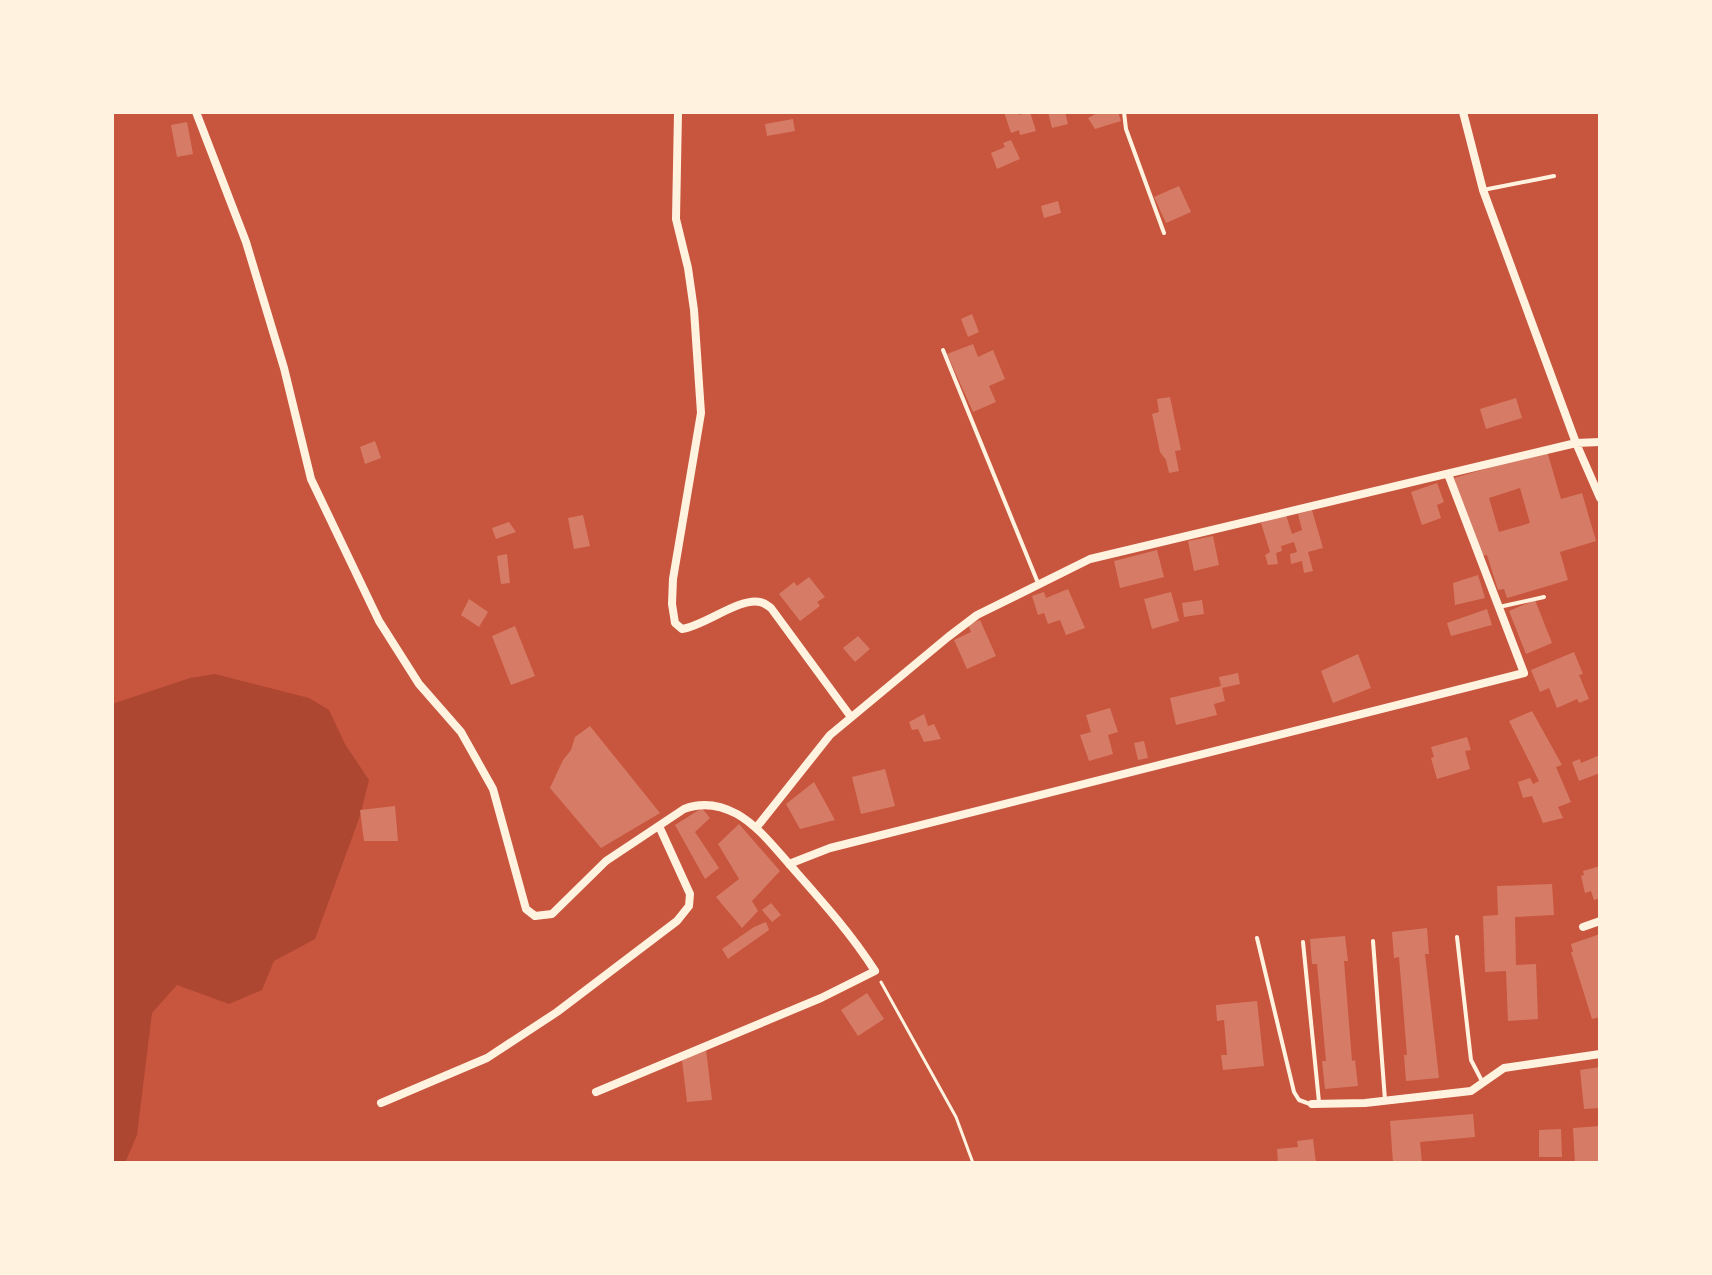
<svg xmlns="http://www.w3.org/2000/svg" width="1712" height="1275" viewBox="0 0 1712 1275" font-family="Bitter,serif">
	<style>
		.green { fill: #ae4732 }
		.building { fill: #d67c66; fill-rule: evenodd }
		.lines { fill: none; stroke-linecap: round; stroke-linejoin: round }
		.path { stroke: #fff3e0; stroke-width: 3 }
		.service { stroke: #fff3e0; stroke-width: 4 }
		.minor { stroke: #fff3e0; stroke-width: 8 }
	</style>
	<rect width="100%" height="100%" fill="#c8553d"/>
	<path class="green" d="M 215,674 L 309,698 L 329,710 L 345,744 L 369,780 L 360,816 L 315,939 L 274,961 L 262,990 L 229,1004 L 177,985 L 152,1013 L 137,1135 L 125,1163 L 112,1163 L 112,704 L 190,678 Z"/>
	<path class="building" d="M 1004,112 L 1018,112 L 1019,115 L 1030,112 L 1036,131 L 1020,135 L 1019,130 L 1011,133 Z
		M 1048,112 L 1065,112 L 1068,124 L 1052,128 Z
		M 1099,112 L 1118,112 L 1121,121 L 1095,129 L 1088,118 Z
		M 793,119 L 795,131 L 767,136 L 765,124 Z
		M 187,122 L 193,154 L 177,157 L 171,125 Z
		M 1011,140 L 1020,159 L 997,169 L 991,153 L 1005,147 L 1003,143 Z
		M 1179,186 L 1191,212 L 1166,223 L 1154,197 Z
		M 1058,201 L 1061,213 L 1044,218 L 1041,206 Z
		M 972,314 L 979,332 L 968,337 L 961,319 Z
		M 973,344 L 978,357 L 993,350 L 1005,379 L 989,386 L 996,402 L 973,412 L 947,354 Z
		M 1170,397 L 1181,450 L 1175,451 L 1179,471 L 1169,473 L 1166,460 L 1160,452 L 1152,414 L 1159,412 L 1157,399 Z
		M 1516,398 L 1522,418 L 1486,429 L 1480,409 Z
		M 375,441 L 381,458 L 365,464 L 360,447 Z
		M 1547,451 L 1561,499 L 1582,493 L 1596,541 L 1560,552 L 1568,580 L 1507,598 L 1504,589 L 1498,590 L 1487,555 L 1478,557 L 1454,478 ZM 1520,488 L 1530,523 L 1499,532 L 1489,498 Z
		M 1437,483 L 1444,502 L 1437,505 L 1441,518 L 1422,525 L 1411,492 Z
		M 1312,510 L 1323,548 L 1308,552 L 1313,571 L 1304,573 L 1302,561 L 1291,564 L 1290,554 L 1297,552 L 1294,542 L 1281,546 L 1282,551 L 1276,553 L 1278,564 L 1268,565 L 1265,555 L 1270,552 L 1261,523 L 1286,515 L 1292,534 L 1302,530 L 1298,514 Z
		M 583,515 L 590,546 L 574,549 L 568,518 Z
		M 509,522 L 516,532 L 496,539 L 492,528 Z
		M 1213,536 L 1219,565 L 1194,571 L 1188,541 Z
		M 1157,550 L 1164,577 L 1120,588 L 1114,561 Z
		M 507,554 L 510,583 L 501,584 L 497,556 Z
		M 1478,575 L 1485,598 L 1455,605 L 1453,583 Z
		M 809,577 L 825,597 L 817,602 L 820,606 L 800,621 L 779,594 L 794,582 L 797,586 Z
		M 1068,589 L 1085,628 L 1066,635 L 1060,620 L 1048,624 L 1044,613 L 1038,615 L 1032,596 L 1044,592 L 1046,598 Z
		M 1171,592 L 1179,621 L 1152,629 L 1144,599 Z
		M 469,599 L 488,612 L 479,627 L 461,615 Z
		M 1202,600 L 1204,614 L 1184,617 L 1182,603 Z
		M 1535,600 L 1552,643 L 1526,654 L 1509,611 Z
		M 1487,609 L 1492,625 L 1451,636 L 1447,623 Z
		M 980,620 L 996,656 L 967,669 L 954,640 L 971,632 L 968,625 Z
		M 515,626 L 535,676 L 511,685 L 492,636 Z
		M 858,636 L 870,649 L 855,662 L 843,648 Z
		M 1574,652 L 1583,674 L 1579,675 L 1589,699 L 1579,703 L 1577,699 L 1557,708 L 1549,688 L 1540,692 L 1531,670 Z
		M 1358,654 L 1371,688 L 1333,703 L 1321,671 Z
		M 1238,673 L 1240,684 L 1222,688 L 1225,701 L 1214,704 L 1217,715 L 1176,725 L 1170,698 L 1221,686 L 1219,677 Z
		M 1110,708 L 1118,732 L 1108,735 L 1113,754 L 1089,761 L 1080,735 L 1091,732 L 1086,715 Z
		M 1532,711 L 1562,765 L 1556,767 L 1571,802 L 1558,807 L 1563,818 L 1543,823 L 1532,796 L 1523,798 L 1518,782 L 1530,778 L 1533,784 L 1539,781 L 1509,721 Z
		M 924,714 L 928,726 L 934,724 L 941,739 L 924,742 L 918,729 L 912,730 L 909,722 Z
		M 590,726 L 660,813 L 601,848 L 550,788 L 563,760 L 571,750 L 575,737 Z
		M 1467,737 L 1471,750 L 1465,751 L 1470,769 L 1437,779 L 1431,758 L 1434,757 L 1431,747 Z
		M 1144,741 L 1148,758 L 1138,760 L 1134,743 Z
		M 1600,755 L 1600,773 L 1579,781 L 1572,762 L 1580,759 L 1581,763 Z
		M 885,769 L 895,806 L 861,814 L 852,777 Z
		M 814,782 L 835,820 L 800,829 L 786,804 Z
		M 395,806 L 398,841 L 364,841 L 360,810 Z
		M 702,808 L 710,818 L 695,832 L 719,868 L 705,879 L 675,825 Z
		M 739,824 L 780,871 L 752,901 L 758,911 L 742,928 L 716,897 L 739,879 L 718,844 Z
		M 1600,866 L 1600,898 L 1594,900 L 1591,891 L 1585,893 L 1581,876 L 1584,875 L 1583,871 Z
		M 1552,884 L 1554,915 L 1515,917 L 1516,965 L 1536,964 L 1538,1019 L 1508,1021 L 1506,971 L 1485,972 L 1483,916 L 1498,915 L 1497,886 Z
		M 771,903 L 781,915 L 772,922 L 762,910 Z
		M 766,922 L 769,930 L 728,959 L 722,949 L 754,927 Z
		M 1427,928 L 1429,954 L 1425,954 L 1439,1078 L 1406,1081 L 1404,1055 L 1407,1055 L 1399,957 L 1394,958 L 1392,932 Z
		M 1600,934 L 1600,1017 L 1592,1019 L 1571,952 L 1573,952 L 1571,944 Z
		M 1345,936 L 1348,961 L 1344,961 L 1352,1061 L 1355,1060 L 1358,1086 L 1325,1089 L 1322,1061 L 1326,1061 L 1317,964 L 1312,964 L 1310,939 Z
		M 867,993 L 884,1019 L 858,1036 L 841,1010 Z
		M 1257,1001 L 1264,1066 L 1223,1070 L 1221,1055 L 1227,1055 L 1224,1020 L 1217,1021 L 1216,1005 Z
		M 706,1049 L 712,1100 L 687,1102 L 682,1060 Z
		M 1600,1067 L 1600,1108 L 1584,1109 L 1580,1070 Z
		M 1473,1114 L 1475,1137 L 1420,1142 L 1422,1163 L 1393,1163 L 1390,1121 Z
		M 1600,1126 L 1600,1162 L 1575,1163 L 1573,1128 Z
		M 1561,1129 L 1562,1157 L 1539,1157 L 1539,1130 Z
		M 1313,1139 L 1316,1163 L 1278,1163 L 1277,1149 L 1298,1147 L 1297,1141 Z"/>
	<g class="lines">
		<path class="path" d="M 881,982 L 956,1117 L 973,1163"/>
		<path class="service" d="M 1124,112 L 1126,129 L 1164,233
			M 1483,190 L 1554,176
			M 943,350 L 1038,583
			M 1499,607 L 1544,597
			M 1457,937 L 1471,1060 L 1483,1083
			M 1257,938 L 1294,1092 L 1299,1100 L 1310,1104
			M 1373,941 L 1385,1100
			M 1303,942 L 1319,1102"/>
		<path class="minor" d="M 196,112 L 246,242 L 284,368 L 311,479 L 379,621 L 419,684 L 461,732 L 493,789 L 526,909 L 535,916 L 552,914 L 606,861 L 684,809 C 702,802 720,805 737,814 C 758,826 774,847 790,865 C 820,899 850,932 875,971 L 821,998 L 596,1092
			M 678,112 L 676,219 L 688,268 L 694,310 L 701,413 L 673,579 L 672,604 L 675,623 L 682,629 C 704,626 740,597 760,602 C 765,603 768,606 771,608 L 851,717
			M 1463,112 L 1483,190 L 1576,443 L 1600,498
			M 756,828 L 830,735 L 948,637 L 977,615 L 1090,559 L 1576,443 L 1600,442
			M 789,864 L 830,848 L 1524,673 L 1448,474
			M 1583,927 L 1600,921
			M 381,1103 L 487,1058 L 557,1012 L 677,921 L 689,906 L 690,894 L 659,826
			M 1312,1104 L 1365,1103 L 1471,1091 L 1504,1068 L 1600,1054"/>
	</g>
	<rect width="1712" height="1275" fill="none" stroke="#fff3e0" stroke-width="228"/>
</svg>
